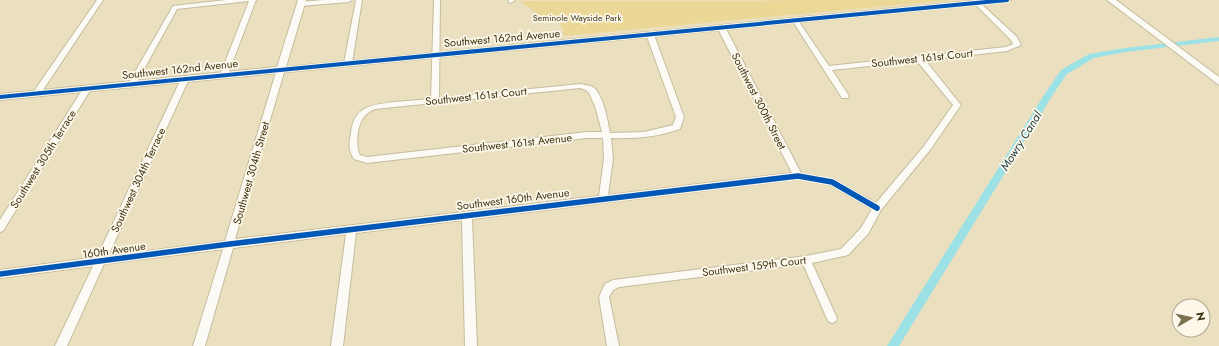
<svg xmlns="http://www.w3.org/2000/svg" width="1219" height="346" viewBox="0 0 1219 346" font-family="Jost,sans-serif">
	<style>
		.green { fill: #ecd896 }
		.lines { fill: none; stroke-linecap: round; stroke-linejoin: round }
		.canal { fill: #9be1e6; fill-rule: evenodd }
		.minor-casing { stroke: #c5bc9e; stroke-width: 2 }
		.tertiary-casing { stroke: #c5bc9e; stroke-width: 2 }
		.minor { fill: #fcfaf5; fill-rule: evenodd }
		.tertiary { fill: #fcfaf5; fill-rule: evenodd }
		.cycleway-far1-casing { stroke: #fcf7e9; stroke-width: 6 }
		.cycleway-casing { stroke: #fcf7e9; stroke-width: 8 }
		.cycleway-far1 { stroke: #0057b8; stroke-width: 4 }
		.cycleway { stroke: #0057b8; stroke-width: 5.5 }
		.labels { text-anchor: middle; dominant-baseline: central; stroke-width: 3.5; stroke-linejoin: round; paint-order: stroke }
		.far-park-label { font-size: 9px; fill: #423a22; stroke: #fcf7e9 }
		.street-label { font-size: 11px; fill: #3e3414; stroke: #fcf7e9 }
		.water-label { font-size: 12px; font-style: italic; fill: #1e3e45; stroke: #fcf7e9 }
	</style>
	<rect width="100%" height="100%" fill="#eae0bf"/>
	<path class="green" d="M 953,0 L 564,36 L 559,17 L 545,19 L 520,1 Z"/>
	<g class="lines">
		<path class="canal" d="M 1219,37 L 1219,41 L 1125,52 L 1094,58 L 1067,74 L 1052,96 L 899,346 L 887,346 L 1044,95 L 1061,70 L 1089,54 L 1125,48 Z"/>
		<defs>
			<path id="minor" d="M 97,0 L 103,0 L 39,96 L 33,96 L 32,94 Z
				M 226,0 L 256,0 L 227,77 L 221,77 L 220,75 L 249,1 L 177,9 L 136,84 L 132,86 L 129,86 L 128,84 L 173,6 Z
				M 324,0 L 352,0 L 349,2 L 300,6 L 297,4 L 300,2 Z
				M 356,0 L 362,0 L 352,63 L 348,65 L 344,63 Z
				M 434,0 L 440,0 L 439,98 L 580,84 C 584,85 589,85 593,87 C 603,94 608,121 610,133 L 644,132 L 673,125 L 676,117 L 646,34 L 647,32 L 653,32 L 684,117 L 680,129 C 657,137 635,139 611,138 L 613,159 L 608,195 L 792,173 L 717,27 L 721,25 L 725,27 L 801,173 L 835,180 L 876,203 L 924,146 L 953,105 L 917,61 L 832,70 L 849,96 L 848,98 L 842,98 L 792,20 L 793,19 L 797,19 L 829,66 L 1006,47 L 1013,44 L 1011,40 L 973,2 L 976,0 L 978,1 L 1017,37 L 1021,45 L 1007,51 L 925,60 L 961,105 L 930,150 L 881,210 L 868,234 L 848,255 L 812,263 L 837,318 L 836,321 L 832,323 L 828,321 L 803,264 L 619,287 L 613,290 L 609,297 L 619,346 L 607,346 L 599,297 L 605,284 L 613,280 L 806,256 L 841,249 L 861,228 L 872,209 L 830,185 L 798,179 L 472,219 L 477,346 L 465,346 L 462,220 L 356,233 L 343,346 L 331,346 L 346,234 L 233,248 L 205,346 L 193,346 L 223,249 L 104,264 L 67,346 L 55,346 L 93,266 L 0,278 L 0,270 L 97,257 L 181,79 L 185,77 L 189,79 L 108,256 L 225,241 L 277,69 L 281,67 L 285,69 L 235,239 L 599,196 L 604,159 L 603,138 L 587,138 L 367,163 L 354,159 C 348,149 349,144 351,133 C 354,106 371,105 394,102 C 406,101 419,100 431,99 ZM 580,88 L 586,90 L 589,93 L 595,106 L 602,132 L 587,132 L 367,157 L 360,155 C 355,147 357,125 364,117 C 367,113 371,111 375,109 Z
				M 508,0 L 514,0 L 514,1 L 511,3 L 509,2 Z
				M 84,87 L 87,87 L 91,89 L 3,231 L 0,232 L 0,220 Z"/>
			<path id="tertiary" d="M 298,0 L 306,0 L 286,67 L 981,0 L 1011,0 L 1007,2 L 0,100 L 0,94 L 277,67 Z
				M 1107,0 L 1116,0 L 1219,77 L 1219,85 Z"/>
		</defs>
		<use href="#minor" class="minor-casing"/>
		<use href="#tertiary" class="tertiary-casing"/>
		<use href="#minor" class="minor"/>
		<use href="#tertiary" class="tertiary"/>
		<defs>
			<path id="cycleway-far1" d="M 0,97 L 1007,0"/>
			<path id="cycleway" d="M 0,274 L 230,244 L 798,176 L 832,182 L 877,208"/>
		</defs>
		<use href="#cycleway-far1" class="cycleway-far1-casing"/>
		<use href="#cycleway" class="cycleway-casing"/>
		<use href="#cycleway-far1" class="cycleway-far1"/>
		<use href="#cycleway" class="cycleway"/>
	</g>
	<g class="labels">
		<g class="far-park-label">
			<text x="577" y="17">Seminole Wayside Park</text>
		</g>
		<g class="street-label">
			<text transform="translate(502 38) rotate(-5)">Southwest 162nd Avenue</text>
			<text transform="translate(922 58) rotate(-6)">Southwest 161st Court</text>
			<text transform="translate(180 69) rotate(-6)">Southwest 162nd Avenue</text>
			<text transform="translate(476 96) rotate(-6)">Southwest 161st Court</text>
			<text transform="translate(759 101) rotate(63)">Southwest 300th Street</text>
			<text transform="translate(517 143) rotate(-6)">Southwest 161st Avenue</text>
			<text transform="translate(43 159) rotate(-58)">Southwest 305th Terrace</text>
			<text transform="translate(251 173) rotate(-74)">Southwest 304th Street</text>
			<text transform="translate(138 180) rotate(-65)">Southwest 304th Terrace</text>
			<text transform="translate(513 199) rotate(-7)">Southwest 160th Avenue</text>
			<text transform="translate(114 250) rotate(-8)">160th Avenue</text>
			<text transform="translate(754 266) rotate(-7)">Southwest 159th Court</text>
		</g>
		<g class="water-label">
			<text transform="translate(1021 141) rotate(-58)">Mowry Canal</text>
		</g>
	</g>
	<g transform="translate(1191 318) rotate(81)"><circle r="19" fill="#fcf7e9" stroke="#b0a994"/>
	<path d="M0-3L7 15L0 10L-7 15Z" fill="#7a7050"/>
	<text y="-6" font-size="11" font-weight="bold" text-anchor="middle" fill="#3e3414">N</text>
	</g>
</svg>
